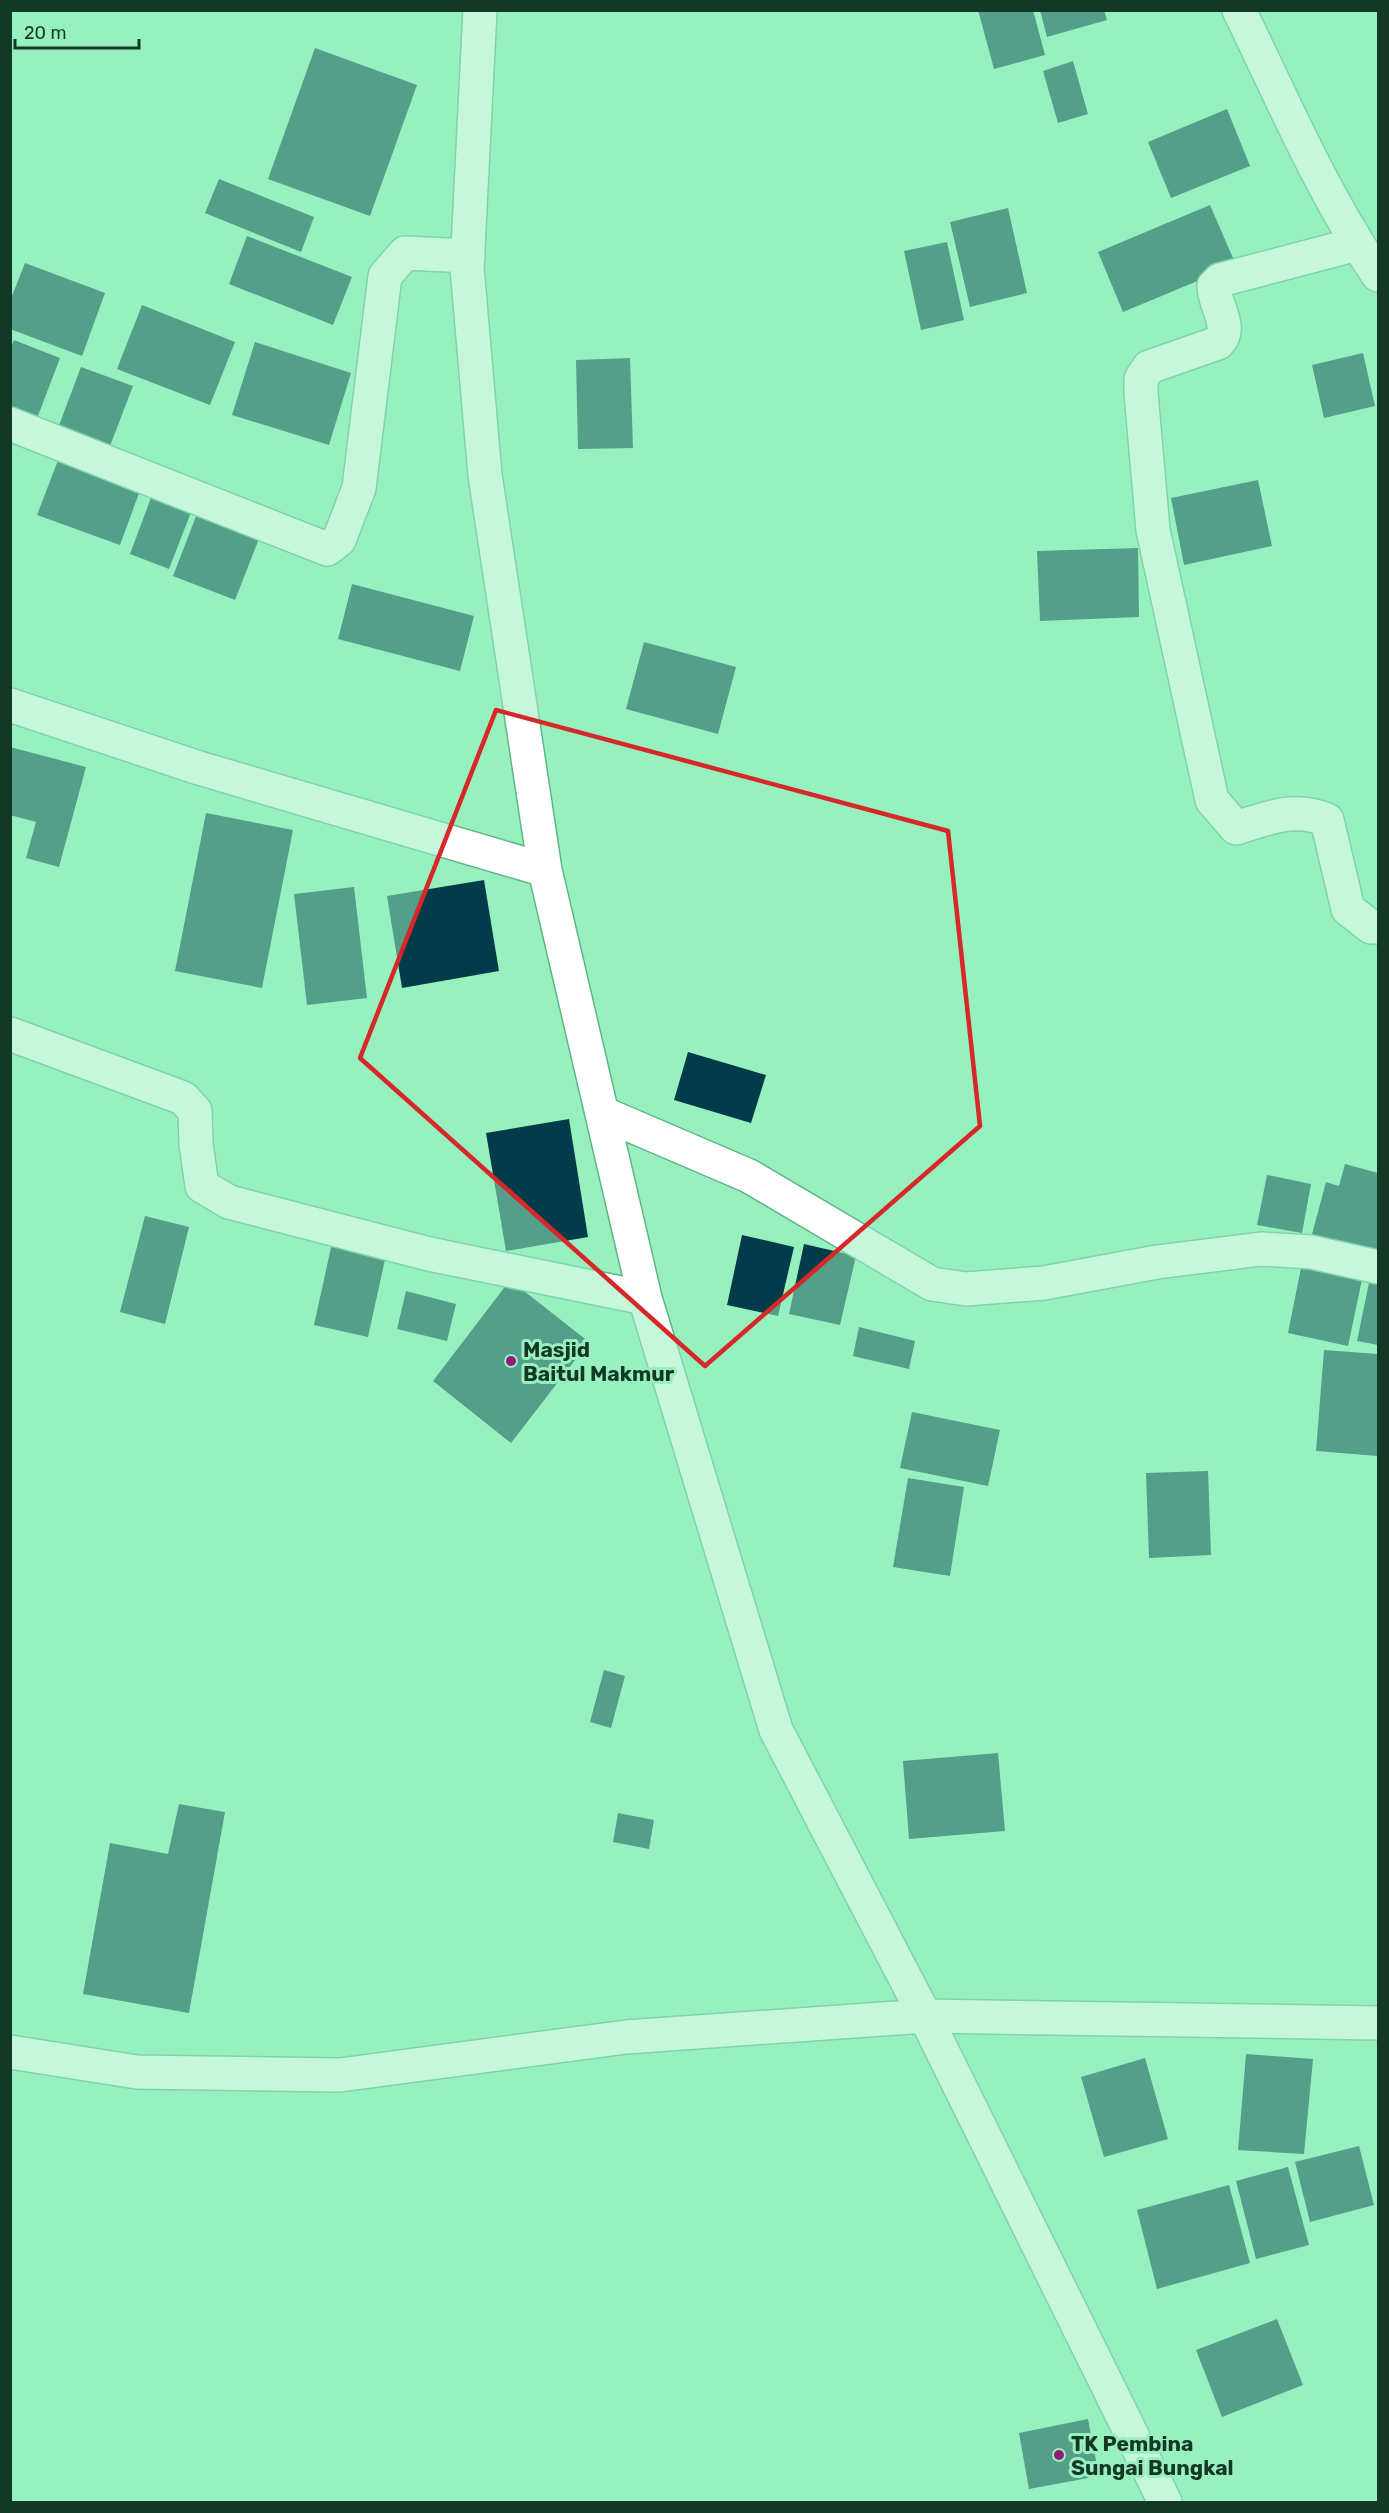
<svg xmlns="http://www.w3.org/2000/svg" width="1389" height="2513" viewBox="0 0 1389 2513" font-family="Rubik,sans-serif">
	<style>
		.building { fill: #023c4a }
		.lines { fill: none; stroke-linecap: round; stroke-linejoin: round }
		.minor-casing { stroke: #5eb688; stroke-width: 36 }
		.minor { stroke: #fff; stroke-width: 33 }
		.marked { fill: none; stroke: #d62828; stroke-width: 4.5; stroke-linejoin: round }
		.poi-dot { fill: #921a78; stroke: #98f0bf; stroke-width: 2 }
		.labels { text-anchor: middle; dominant-baseline: central; stroke-width: 6; stroke-linejoin: round; paint-order: stroke }
		.poi-label { font-size: 21px; font-weight: bold; fill: #133826; stroke: #98f0bf; text-anchor: start }
	</style>
	<rect width="100%" height="100%" fill="#98f0bf"/>
	<path class="building" d="M 978,10 L 1033,10 L 1045,55 L 994,69 Z
		M 1040,10 L 1104,10 L 1107,20 L 1047,37 Z
		M 315,48 L 417,85 L 370,216 L 268,179 Z
		M 1073,61 L 1088,114 L 1058,123 L 1043,71 Z
		M 1227,109 L 1250,166 L 1171,198 L 1148,142 Z
		M 219,179 L 314,217 L 301,252 L 205,213 Z
		M 1210,205 L 1236,265 L 1123,312 L 1098,252 Z
		M 1008,208 L 1027,293 L 970,307 L 950,222 Z
		M 247,236 L 352,277 L 333,325 L 229,284 Z
		M 947,242 L 964,320 L 921,330 L 904,251 Z
		M 25,263 L 105,293 L 82,356 L 10,329 L 10,301 Z
		M 142,305 L 235,342 L 210,405 L 117,369 Z
		M 14,340 L 60,358 L 36,421 L 10,411 L 10,349 Z
		M 255,342 L 351,373 L 329,445 L 232,415 Z
		M 1363,353 L 1375,406 L 1324,418 L 1312,365 Z
		M 630,358 L 633,448 L 578,449 L 576,360 Z
		M 81,367 L 133,386 L 110,446 L 58,428 Z
		M 60,455 L 142,485 L 120,545 L 37,515 Z
		M 1258,480 L 1272,546 L 1184,565 L 1171,498 Z
		M 155,487 L 195,502 L 169,569 L 130,554 Z
		M 200,506 L 262,531 L 235,600 L 173,576 Z
		M 1138,548 L 1139,617 L 1040,621 L 1037,551 Z
		M 352,584 L 474,616 L 460,671 L 338,639 Z
		M 644,642 L 736,667 L 718,734 L 626,709 Z
		M 10,747 L 86,767 L 59,867 L 26,858 L 36,822 L 10,815 Z
		M 206,813 L 293,830 L 262,988 L 175,971 Z
		M 484,880 L 499,971 L 402,988 L 387,896 Z
		M 354,887 L 367,998 L 307,1005 L 294,894 Z
		M 688,1052 L 766,1075 L 751,1123 L 674,1100 Z
		M 569,1119 L 588,1237 L 506,1251 L 486,1133 Z
		M 1345,1164 L 1378,1173 L 1378,1255 L 1311,1238 L 1326,1182 L 1339,1186 Z
		M 1267,1175 L 1311,1184 L 1302,1233 L 1257,1225 Z
		M 145,1216 L 189,1227 L 165,1324 L 120,1312 Z
		M 742,1235 L 794,1247 L 778,1316 L 727,1305 Z
		M 332,1243 L 386,1255 L 368,1337 L 314,1325 Z
		M 804,1244 L 856,1256 L 840,1325 L 789,1314 Z
		M 1303,1258 L 1364,1270 L 1348,1346 L 1288,1333 Z
		M 1371,1273 L 1378,1275 L 1378,1345 L 1357,1341 Z
		M 510,1280 L 589,1342 L 511,1443 L 433,1381 Z
		M 406,1291 L 456,1304 L 447,1341 L 397,1329 Z
		M 859,1327 L 915,1341 L 909,1369 L 853,1356 Z
		M 1324,1350 L 1378,1354 L 1378,1456 L 1316,1451 Z
		M 912,1412 L 1000,1430 L 988,1486 L 900,1468 Z
		M 1208,1471 L 1211,1555 L 1149,1558 L 1146,1473 Z
		M 908,1478 L 964,1487 L 950,1576 L 893,1567 Z
		M 604,1670 L 625,1676 L 611,1728 L 590,1722 Z
		M 998,1753 L 1005,1831 L 909,1839 L 903,1761 Z
		M 179,1804 L 225,1812 L 189,2013 L 83,1994 L 110,1843 L 168,1854 Z
		M 618,1813 L 654,1820 L 649,1849 L 613,1842 Z
		M 1246,2054 L 1313,2059 L 1304,2154 L 1238,2150 Z
		M 1145,2058 L 1168,2139 L 1104,2157 L 1081,2077 Z
		M 1359,2146 L 1374,2205 L 1310,2222 L 1295,2162 Z
		M 1288,2167 L 1309,2245 L 1256,2259 L 1236,2181 Z
		M 1229,2185 L 1250,2263 L 1157,2289 L 1137,2210 Z
		M 1277,2319 L 1303,2385 L 1222,2417 L 1196,2350 Z
		M 1088,2419 L 1099,2476 L 1029,2489 L 1019,2433 Z"/>
	<g class="lines">
		<defs>
			<path id="minor" d="M 480,10 L 467,268 L 485,475 L 545,870 L 645,1298 L 776,1730 L 925,2016 L 1165,2502
				M 1239,10 C 1283,100 1322,193 1378,275
				M 1357,244 L 1220,280 L 1214,286 C 1214,305 1234,328 1218,343 L 1149,367 L 1141,379 L 1141,393 L 1153,530 L 1212,800 L 1236,828 C 1268,818 1295,806 1327,820 L 1348,909 L 1371,927 L 1378,927
				M 10,424 L 327,549 L 339,540 L 359,488 L 385,276 L 405,253 L 468,256
				M 10,705 L 199,768 L 545,870
				M 10,1034 L 183,1098 L 195,1111 L 196,1144 L 202,1186 L 229,1202 L 429,1254 L 645,1298
				M 602,1113 L 749,1176 L 932,1284 L 966,1289 L 1044,1283 L 1157,1262 L 1261,1249 L 1311,1252 L 1378,1267
				M 10,2052 L 137,2072 L 340,2075 L 626,2037 L 925,2016 L 1378,2023"/>
		</defs>
		<use href="#minor" class="minor-casing"/>
		<use href="#minor" class="minor"/>
	</g>
	<path d="M0 0H1389V2513H0ZM 496,710 L 948,831 L 980,1126 L 705,1366 L 360,1058 Z" fill="#98f0bf" fill-opacity=".55" fill-rule="evenodd"/>
	<path class="marked" d="M 496,710 L 948,831 L 980,1126 L 705,1366 L 360,1058 Z"/>
	<g class="poi-dot">
		<circle cx="511" cy="1361" r="6"/>
		<circle cx="1059" cy="2455" r="6"/>
	</g>
	<g class="labels">
		<g class="poi-label">
			<text x="523" y="1349">Masjid<tspan x="523" dy="24">Baitul Makmur</tspan></text>
			<text x="1071" y="2443">TK Pembina<tspan x="1071" dy="24">Sungai Bungkal</tspan></text>
		</g>
	</g>
	<rect width="1389" height="2513" fill="none" stroke="#133826" stroke-width="24"/>
	<path d="M15 39v9h124v-9" fill="none" stroke="#133826" stroke-width="3"/>
	<text x="24" y="39" font-size="18" fill="#133826" stroke="#98f0bf" stroke-width="4.5" paint-order="stroke">20 m</text>
</svg>
